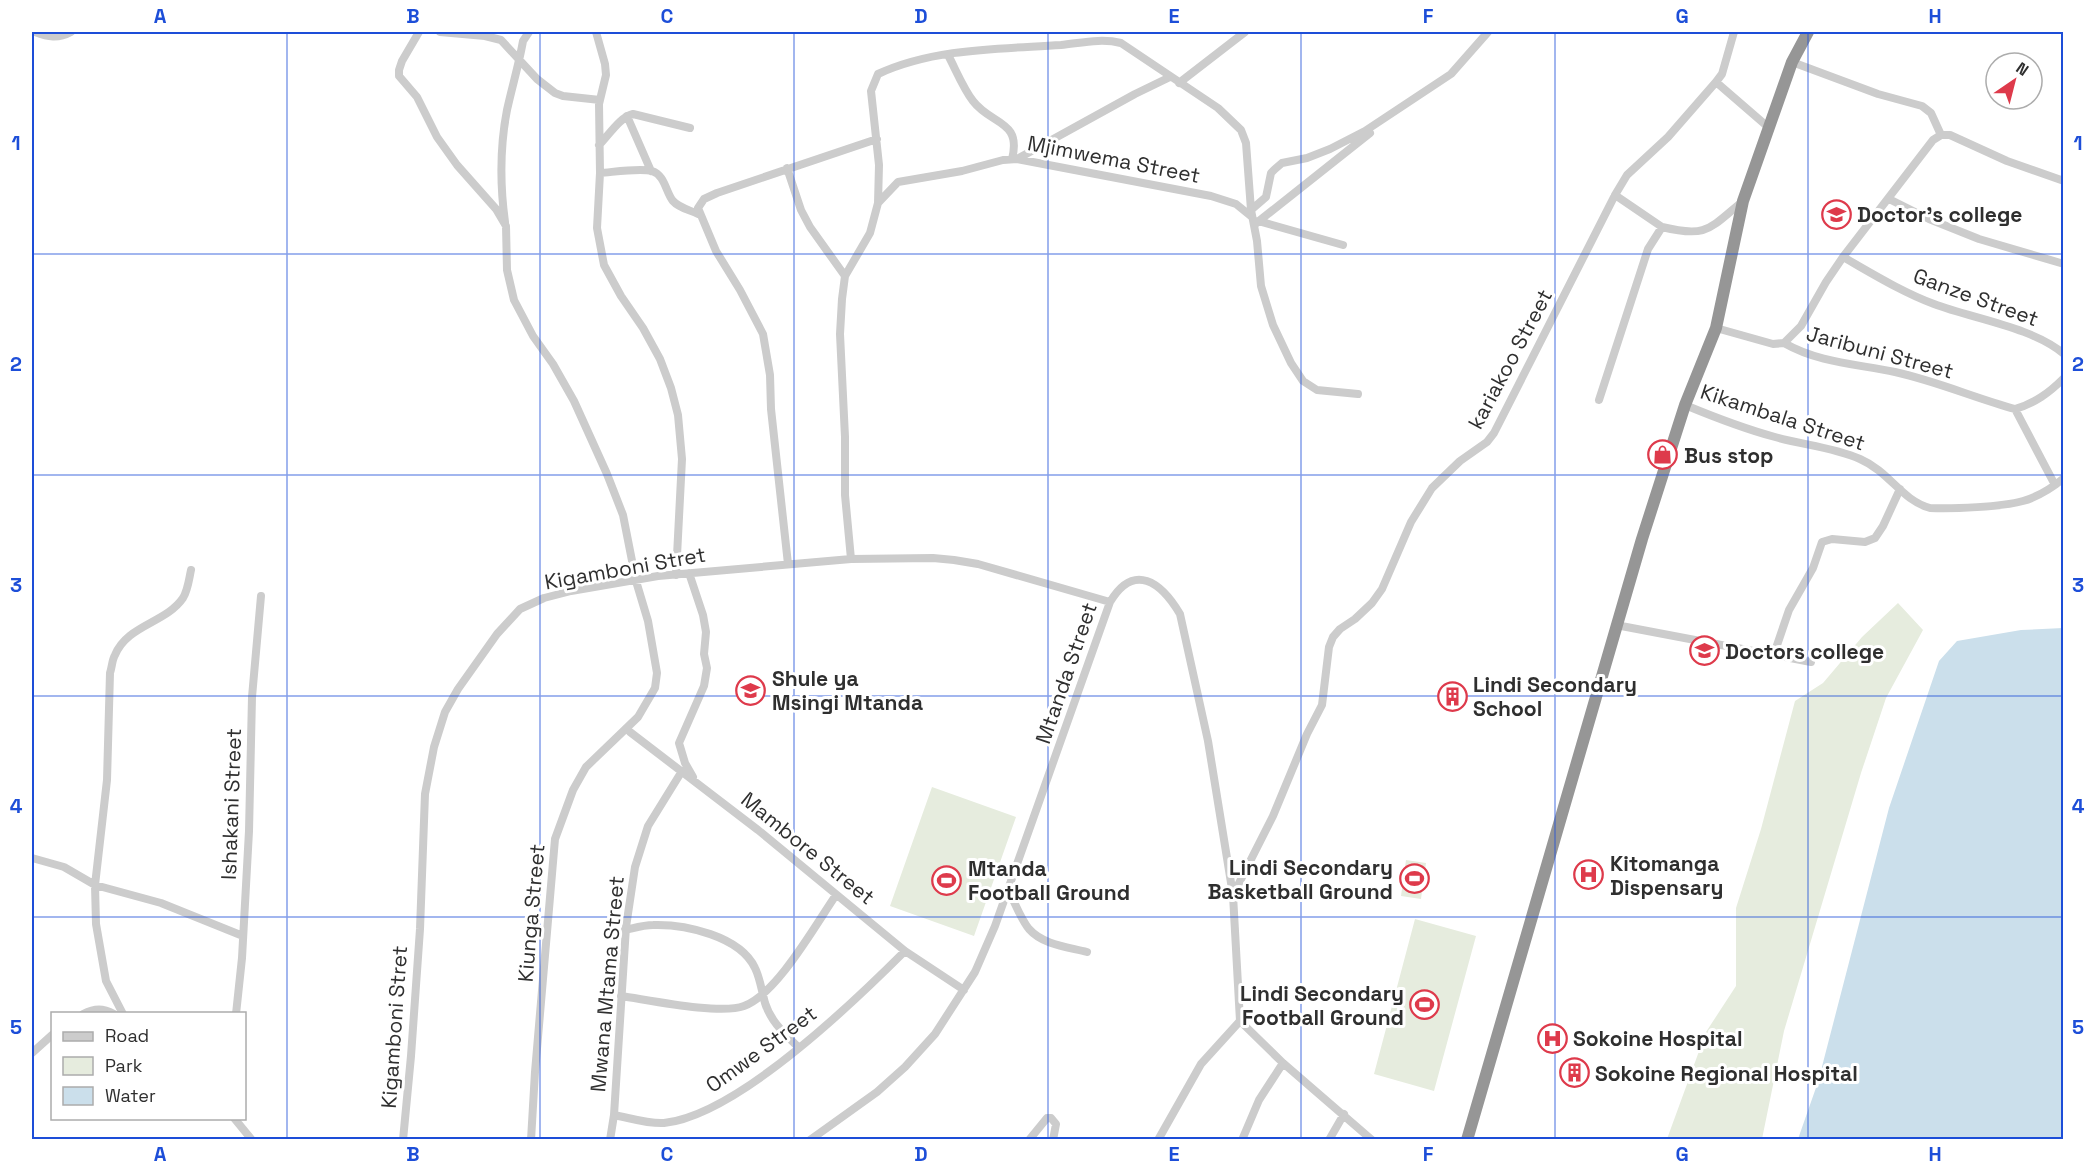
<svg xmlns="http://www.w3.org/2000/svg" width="2095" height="1171" viewBox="0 0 2095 1171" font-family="'Space Grotesk',sans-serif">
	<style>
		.green { fill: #e6ecde }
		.water { fill: #cbdfeb }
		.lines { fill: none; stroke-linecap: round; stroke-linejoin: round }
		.minor { stroke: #ccc; stroke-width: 8 }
		.highway { stroke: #969696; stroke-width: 12 }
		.grid { fill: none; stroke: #1d4ed8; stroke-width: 1.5; stroke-opacity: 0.55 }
		.labels { text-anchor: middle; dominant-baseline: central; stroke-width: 6; stroke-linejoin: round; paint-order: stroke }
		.street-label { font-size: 21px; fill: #2f2f2f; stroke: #fff }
		.poi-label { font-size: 21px; font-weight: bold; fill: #2f2f2f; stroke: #fff; text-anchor: start }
		.neatline { fill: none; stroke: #1d4ed8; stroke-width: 2 }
		.grid-label { font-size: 20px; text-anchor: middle; font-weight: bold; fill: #1d4ed8 }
	</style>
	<rect width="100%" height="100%" fill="#fff"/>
	<path class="green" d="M 1898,603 L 1923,630 L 1886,698 L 1861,773 L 1784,1031 L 1762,1139 L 1667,1139 L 1706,1032 L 1736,986 L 1736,908 L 1761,829 L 1795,701 L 1823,683 L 1862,637 Z
		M 932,787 L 1016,817 L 974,936 L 890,906 Z
		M 1406,860 L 1426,863 L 1421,899 L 1401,896 Z
		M 1415,919 L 1476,936 L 1434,1091 L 1374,1074 Z"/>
	<path class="water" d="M 2063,628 L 2063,1139 L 1798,1139 L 1818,1082 L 1889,808 L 1939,661 L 1957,641 L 2021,630 Z"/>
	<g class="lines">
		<path class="minor" d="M 35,32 C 48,37 58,39 71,32
			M 419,32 L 402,61 L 399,70 L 399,76 L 417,97 L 437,137 L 457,165 L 496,209 L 506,226 L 507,270 L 514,300 L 533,336 L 553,364 L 574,401 L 607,474 L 623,515 L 636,581 L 648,621 L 657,673 L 655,688 L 638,717 L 586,767 L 573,790 L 555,839 L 535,1072 L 531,1140
			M 440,32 L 485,36 L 501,40 L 537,79 L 555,93 L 563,96 L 600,100
			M 596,32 L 605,64 L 606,75 L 599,104 L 600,173 L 597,228 L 604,265 L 621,296 L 643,328 L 660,359 L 671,388 L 678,415 L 682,459 L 676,575
			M 948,55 C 956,70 963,88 973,101 C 991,125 1022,120 1012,159
			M 1792,62 L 1878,94 L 1922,106 L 1931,113 L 1941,135
			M 1716,82 L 1768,127
			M 1179,83 L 1245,32
			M 627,116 L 651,171
			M 1941,135 L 1950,135 L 2007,161 L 2064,181
			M 599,145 C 609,135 620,117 633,114 L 690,128
			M 1017,159 L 1135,94 L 1170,77
			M 787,168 L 801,210 L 810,227 L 845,276
			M 600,173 C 614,172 639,168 652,171 C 665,175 666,193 673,201 C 679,208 690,210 698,214
			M 1615,195 L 1662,227
			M 1889,199 L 1929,219 L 1979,239 L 2064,264
			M 878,203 L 879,165 L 871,91 L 878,74 C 934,48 1000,49 1061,45 C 1081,43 1101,38 1121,43 L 1218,108 L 1241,130 L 1246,143 L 1251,210 L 1257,241 L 1261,286 L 1273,325 L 1291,363 L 1303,381 L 1317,390 L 1358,394
			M 1251,210 L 1266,197 L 1271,173 L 1275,169 L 1282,163 L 1307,158 L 1330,149 L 1365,131 L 1451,74 L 1488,32
			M 1258,221 L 1343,245
			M 505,222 C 500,185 500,146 507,110 C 512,87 519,64 523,41 L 529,32
			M 1254,225 L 1370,133
			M 1843,257 C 1873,274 1902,292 1934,304 C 1974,319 2032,327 2064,354
			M 1716,328 L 1773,344 L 1784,343 L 1801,326 L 1826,282 L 1843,257 L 1933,140 L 1941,135
			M 1784,343 C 1819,363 1857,364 1895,372 C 1936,381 1975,398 2015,409 C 2035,403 2049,393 2064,378
			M 1599,400 L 1648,249 L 1662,227 C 1707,238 1709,229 1743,201
			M 1685,405 C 1714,417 1745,429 1775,437 C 1803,445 1833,447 1860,459 C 1890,472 1901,500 1930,508 C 1953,509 2001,507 2023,501 C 2037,497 2052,488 2064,478
			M 2015,409 L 2055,485
			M 851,559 L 845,495 L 845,437 L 840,334 L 842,299 L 845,276 L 870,233 L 878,203 L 898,182 L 962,171 L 1003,160 L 1017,159 L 1211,196 L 1236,204 L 1252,217
			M 788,564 L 771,409 L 770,375 L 763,334 L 740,290 L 716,251 L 698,208 L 704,199 L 717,193 L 877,139
			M 689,573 L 703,615 L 706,632 L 704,654 L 707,668 L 704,686 L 679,743 L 685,763 L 693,777
			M 1616,625 L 1811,662
			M 1774,654 L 1789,610 L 1813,568 L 1822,542 L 1832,539 L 1865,542 L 1875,538 L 1883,526 L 1900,489
			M 630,732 L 758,830 L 905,951 L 964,990
			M 32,858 L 64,867 L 95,885 L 161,903 L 243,936
			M 1008,890 C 1015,902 1020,918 1029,929 C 1043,945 1068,947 1087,952
			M 1233,895 L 1273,816 L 1307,734 L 1322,705 L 1329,647 L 1333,637 L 1340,629 L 1355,619 L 1372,603 L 1382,589 L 1411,522 L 1432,488 L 1460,461 L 1487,442 L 1494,433 L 1615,195 L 1627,175 L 1668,137 L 1716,82 L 1722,74 L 1734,32
			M 625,930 C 634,928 644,925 653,925 C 685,924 740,936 755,968 C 760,978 762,992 765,1003 C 771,1022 785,1034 798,1047
			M 621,996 C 649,1000 720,1015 744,1006 C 777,994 816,924 836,895
			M 83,1014 C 95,1008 103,1008 114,1014
			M 123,1014 L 106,981 L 96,924 L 95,885 L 107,780 L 110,673 C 112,667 112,660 115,655 C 127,625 166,623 183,598 C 188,590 189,579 191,570
			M 236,1014 L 242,958 L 249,831 L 252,697 L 261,596
			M 32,1053 L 52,1035
			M 614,1115 C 630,1118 648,1124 664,1123 C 737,1115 853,1003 905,951
			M 234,1118 L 252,1140
			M 403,1140 L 411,1056 L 420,929 L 425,794 L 434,747 L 445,712 L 458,689 L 497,634 L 520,609 L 544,598 L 571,591 L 658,576 L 851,559 L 933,558 L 954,560 L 978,564 L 1110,602
			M 610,1140 L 614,1115 L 626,927 L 635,867 L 648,826 L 682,771
			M 810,1140 L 877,1092 L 905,1067 L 935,1034 L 975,972 L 995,926 L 1110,602 C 1134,562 1161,582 1180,614 L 1208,741 L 1233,895 L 1240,1021 L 1283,1063 L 1372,1140
			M 1029,1140 L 1047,1118 L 1051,1118 L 1056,1124 L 1053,1140
			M 1158,1140 L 1201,1064 L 1240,1021
			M 1242,1140 L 1259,1100 L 1283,1063
			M 1329,1140 L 1344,1114"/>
		<path class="highway" d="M 1467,1140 L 1642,539 L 1685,405 L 1716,328 L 1743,201 L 1792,62 L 1808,32"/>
	</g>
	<path class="grid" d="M 287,32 L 287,1140M 540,32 L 540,1140M 794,32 L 794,1140M 1048,32 L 1048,1140M 1301,32 L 1301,1140M 1555,32 L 1555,1140M 1808,32 L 1808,1140M 32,254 L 2064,254M 32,475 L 2064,475M 32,696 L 2064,696M 32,917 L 2064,917"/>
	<defs>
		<symbol id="university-ring" viewBox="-11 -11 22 22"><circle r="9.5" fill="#fff" stroke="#de3a4b" stroke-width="1.5"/><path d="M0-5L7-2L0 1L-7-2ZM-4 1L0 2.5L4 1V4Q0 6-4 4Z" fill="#de3a4b"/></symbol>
		<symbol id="shop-ring" viewBox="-11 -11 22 22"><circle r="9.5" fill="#fff" stroke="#de3a4b" stroke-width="1.5"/><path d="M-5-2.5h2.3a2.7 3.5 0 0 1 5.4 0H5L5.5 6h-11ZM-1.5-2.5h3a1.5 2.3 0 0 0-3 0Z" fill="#de3a4b"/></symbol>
		<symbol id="school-ring" viewBox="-11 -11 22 22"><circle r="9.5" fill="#fff" stroke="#de3a4b" stroke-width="1.5"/><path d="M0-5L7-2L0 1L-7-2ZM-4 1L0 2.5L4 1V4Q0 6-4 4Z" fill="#de3a4b"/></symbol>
		<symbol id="building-ring" viewBox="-11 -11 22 22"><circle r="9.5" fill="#fff" stroke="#de3a4b" stroke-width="1.5"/><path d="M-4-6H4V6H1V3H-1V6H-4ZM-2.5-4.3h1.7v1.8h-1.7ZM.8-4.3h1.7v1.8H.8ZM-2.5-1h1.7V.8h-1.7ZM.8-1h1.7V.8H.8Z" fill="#de3a4b"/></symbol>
		<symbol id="hospital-ring" viewBox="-11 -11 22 22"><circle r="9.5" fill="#fff" stroke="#de3a4b" stroke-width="1.5"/><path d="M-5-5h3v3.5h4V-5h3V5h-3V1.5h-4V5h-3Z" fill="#de3a4b"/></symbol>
		<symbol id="stadium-ring" viewBox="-11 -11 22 22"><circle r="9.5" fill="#fff" stroke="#de3a4b" stroke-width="1.5"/><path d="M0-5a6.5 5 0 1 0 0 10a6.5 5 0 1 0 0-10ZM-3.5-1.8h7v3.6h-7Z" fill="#de3a4b"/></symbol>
	</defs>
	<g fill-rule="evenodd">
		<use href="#university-ring" x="1820" y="198" width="33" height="33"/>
		<use href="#shop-ring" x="1646" y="438" width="33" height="33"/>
		<use href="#university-ring" x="1688" y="634" width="33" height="33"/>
		<use href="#school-ring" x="734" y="674" width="33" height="33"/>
		<use href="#building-ring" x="1436" y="680" width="33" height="33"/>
		<use href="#hospital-ring" x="1572" y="858" width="33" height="33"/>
		<use href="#stadium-ring" x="1398" y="862" width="33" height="33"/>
		<use href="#stadium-ring" x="930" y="864" width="33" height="33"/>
		<use href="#stadium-ring" x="1408" y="988" width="33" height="33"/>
		<use href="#hospital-ring" x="1536" y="1022" width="33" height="33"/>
		<use href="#building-ring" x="1558" y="1056" width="33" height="33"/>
	</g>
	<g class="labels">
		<g class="street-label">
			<text transform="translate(1114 159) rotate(11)">Mjimwema Street</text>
			<text transform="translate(1976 297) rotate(20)">Ganze Street</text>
			<text transform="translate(1880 352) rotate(15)">Jaribuni Street</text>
			<text transform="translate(1510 359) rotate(-62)">kariakoo Street</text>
			<text transform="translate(1783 417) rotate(18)">Kikambala Street</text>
			<text transform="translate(625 568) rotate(-10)">Kigamboni Stret</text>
			<text transform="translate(1066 673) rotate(-71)">Mtanda Street</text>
			<text transform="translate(231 804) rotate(-88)">Ishakani Street</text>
			<text transform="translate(808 848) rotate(39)">Mambore Street</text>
			<text transform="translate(531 913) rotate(-85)">Kiunga Street</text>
			<text transform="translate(607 984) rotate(-85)">Mwana Mtama Street</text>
			<text transform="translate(394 1027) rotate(-86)">Kigamboni Stret</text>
			<text transform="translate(761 1049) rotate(-36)">Omwe Street</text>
		</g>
		<g class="poi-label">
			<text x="1857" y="214">Doctor's college</text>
			<text x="1684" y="455">Bus stop</text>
			<text x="1725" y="651">Doctors college</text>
			<text x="772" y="678">Shule ya<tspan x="772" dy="24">Msingi Mtanda</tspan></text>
			<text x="1473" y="684">Lindi Secondary<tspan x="1473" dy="24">School</tspan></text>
			<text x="1610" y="863">Kitomanga<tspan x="1610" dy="24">Dispensary</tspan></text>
			<text x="1393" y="867" text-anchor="end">Lindi Secondary<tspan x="1393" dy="24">Basketball Ground</tspan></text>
			<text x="968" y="868">Mtanda<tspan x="968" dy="24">Football Ground</tspan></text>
			<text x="1404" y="993" text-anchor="end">Lindi Secondary<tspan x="1404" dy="24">Football Ground</tspan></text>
			<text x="1573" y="1038">Sokoine Hospital</text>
			<text x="1595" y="1073">Sokoine Regional Hospital</text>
		</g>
	</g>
	<rect width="2095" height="1171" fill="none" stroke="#ffffff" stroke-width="66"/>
	<rect x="51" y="1012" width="195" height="108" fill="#ffffff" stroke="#acacac" stroke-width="1.5"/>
	<rect x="63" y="1032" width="30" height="9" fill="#cccccc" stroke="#acacac" stroke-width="1.5"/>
	<text x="105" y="1042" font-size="18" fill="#2f2f2f">Road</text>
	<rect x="63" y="1057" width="30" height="18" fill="#e6ecde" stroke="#acacac" stroke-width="1.5"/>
	<text x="105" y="1072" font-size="18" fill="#2f2f2f">Park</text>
	<rect x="63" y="1087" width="30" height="18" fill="#cbdfeb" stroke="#acacac" stroke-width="1.5"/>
	<text x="105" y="1102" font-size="18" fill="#2f2f2f">Water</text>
	<g transform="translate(2014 81) rotate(35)"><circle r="28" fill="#ffffff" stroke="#acacac" stroke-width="1.5"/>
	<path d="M0-4.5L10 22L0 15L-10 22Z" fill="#de3a4b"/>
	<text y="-9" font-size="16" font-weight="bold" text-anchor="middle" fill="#2f2f2f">N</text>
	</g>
	<rect x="33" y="33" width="2029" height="1105" class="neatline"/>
	<g class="grid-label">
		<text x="160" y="23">A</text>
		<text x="413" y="23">B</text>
		<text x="667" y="23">C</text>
		<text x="921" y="23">D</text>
		<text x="1174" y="23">E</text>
		<text x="1428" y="23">F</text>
		<text x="1682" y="23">G</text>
		<text x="1935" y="23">H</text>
		<text x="16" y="150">1</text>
		<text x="2078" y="150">1</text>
		<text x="16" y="371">2</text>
		<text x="2078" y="371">2</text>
		<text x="16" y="592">3</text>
		<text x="2078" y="592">3</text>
		<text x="16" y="813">4</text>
		<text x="2078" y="813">4</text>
		<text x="16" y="1034">5</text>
		<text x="2078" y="1034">5</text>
		<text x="160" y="1161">A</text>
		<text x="413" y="1161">B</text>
		<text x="667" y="1161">C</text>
		<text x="921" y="1161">D</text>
		<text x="1174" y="1161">E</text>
		<text x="1428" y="1161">F</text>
		<text x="1682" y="1161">G</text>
		<text x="1935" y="1161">H</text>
	</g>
</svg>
